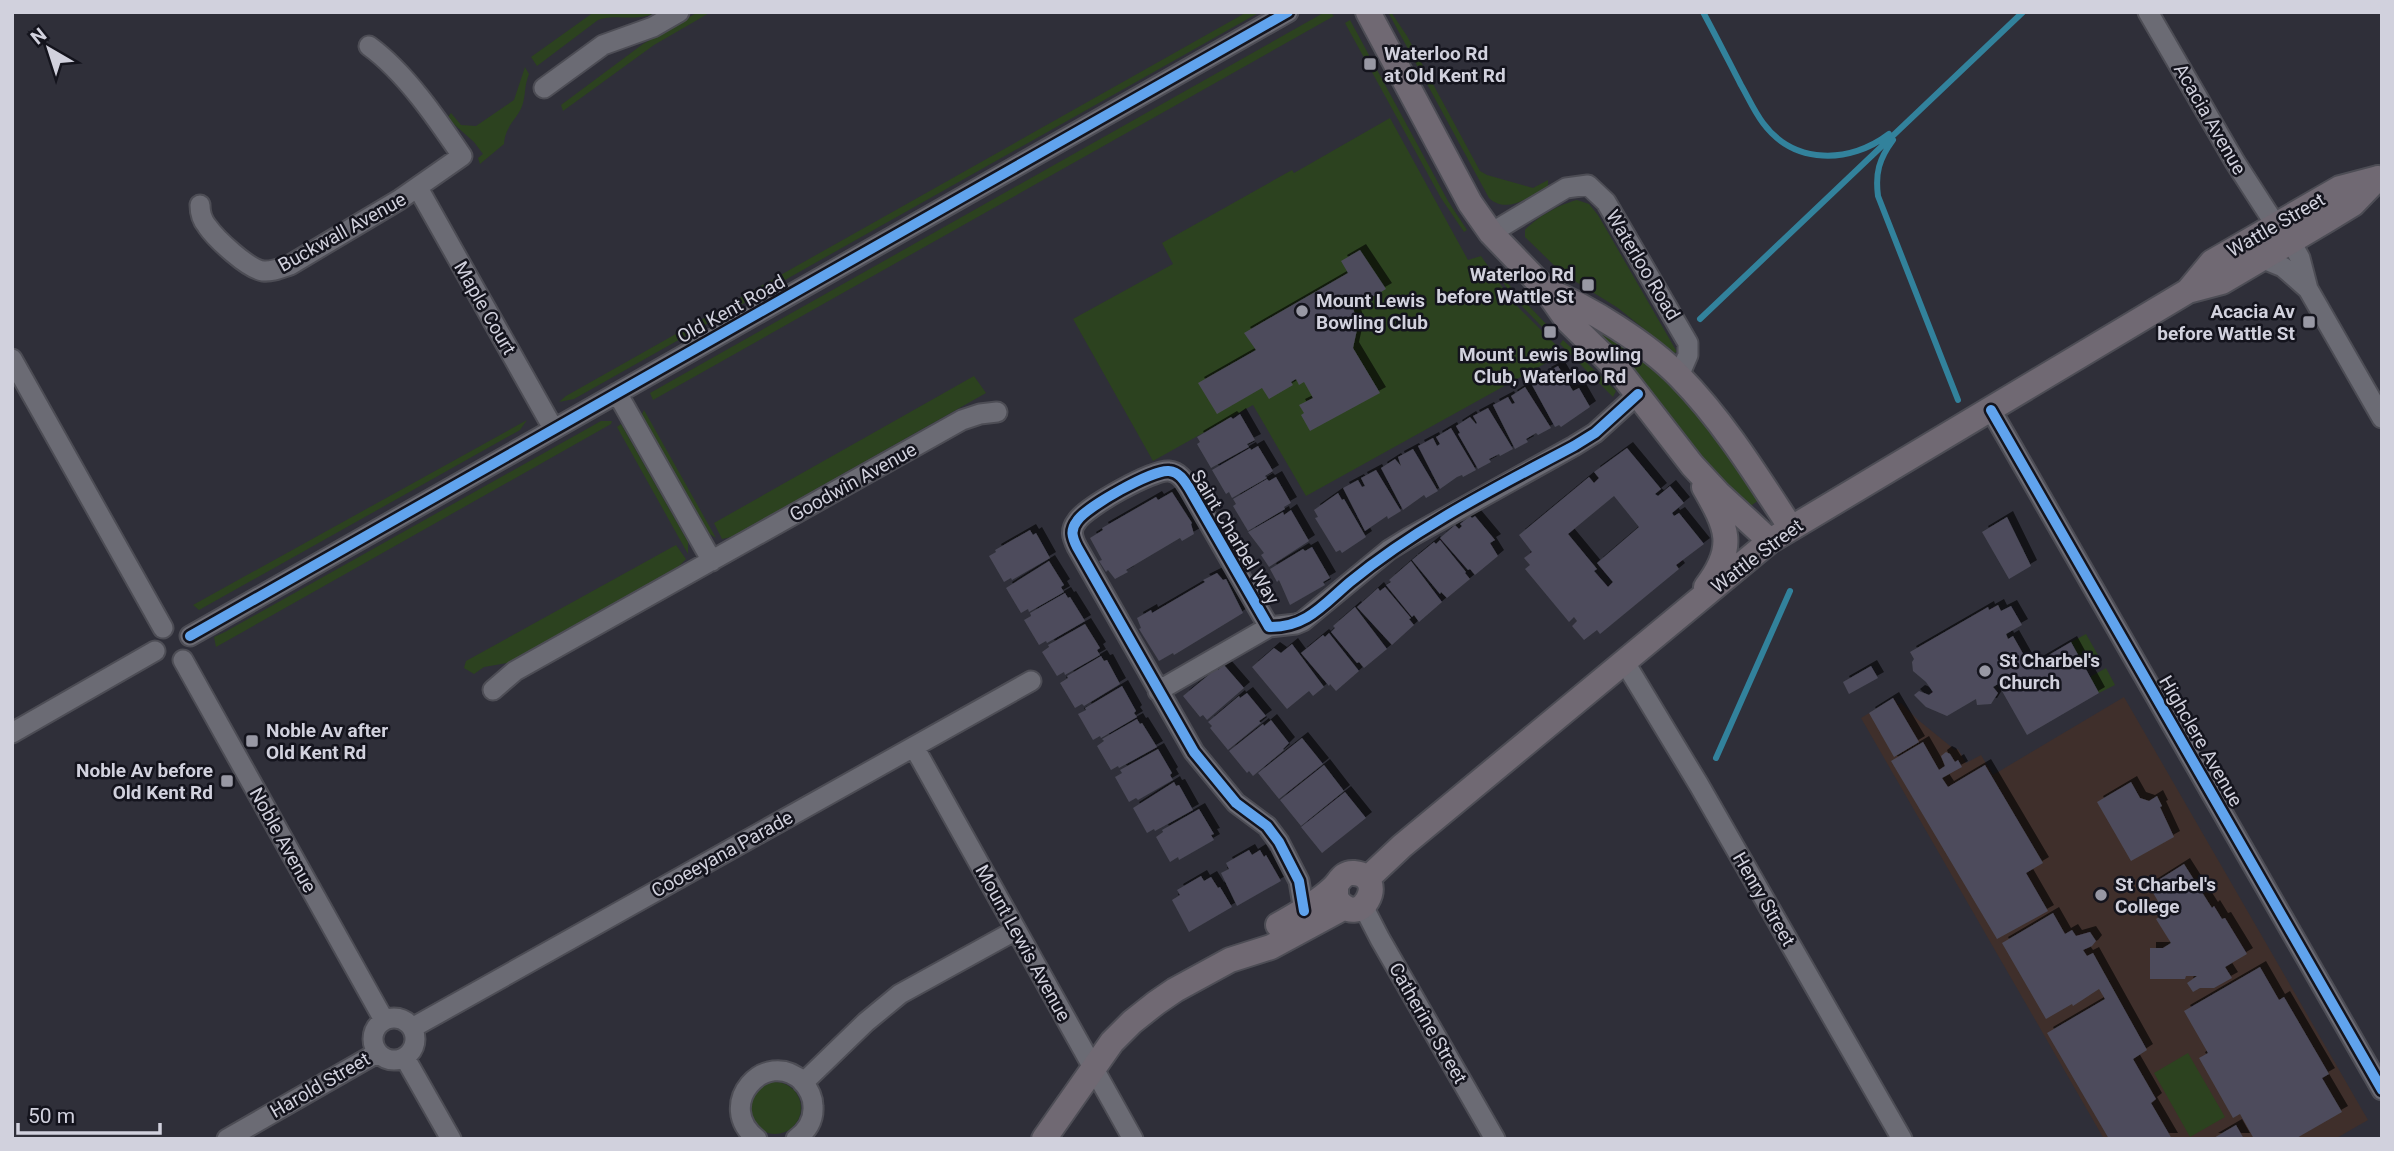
<svg xmlns="http://www.w3.org/2000/svg" width="2394" height="1151" viewBox="0 0 2394 1151" font-family="Roboto,sans-serif">
	<style>
		.education { fill: #3f2f2b }
		.green { fill: #2c421f }
		.lines { fill: none; stroke-linecap: round; stroke-linejoin: round }
		.stream { stroke: #32829c; stroke-width: 6 }
		.building { fill: #4d4c5b; fill-rule: evenodd; filter: url(#shadow) }
		.minor-casing { stroke: #4d4d55; stroke-width: 23 }
		.major-casing { stroke: #4d4d55; stroke-width: 28 }
		.minor { stroke: #6b6b74; stroke-width: 19 }
		.major { stroke: #706973; stroke-width: 24 }
		.cycleway-casing { stroke: #14141d; stroke-width: 15 }
		.cycleway { stroke: #60a3ed; stroke-width: 10 }
		.poi-dot { fill: #9898a4; stroke: #14141d; stroke-width: 2.5 }
		.labels { text-anchor: middle; dominant-baseline: central; stroke-width: 5; stroke-linejoin: round; paint-order: stroke }
		.poi-label { font-size: 19px; font-weight: bold; fill: #d1d1dd; stroke: #14141d; text-anchor: start }
		.street-label { font-size: 19px; fill: #d1d1dd; stroke: #14141d }
	</style>
	<defs>
		<filter id="shadow"><feDropShadow dx="6" dy="-6" stdDeviation="0" flood-color="#0009"/></filter>
	</defs>
	<rect width="100%" height="100%" fill="#2f2f39"/>
	<path class="education" d="M 2124,697 L 2368,1120 L 2335,1139 L 2104,1139 L 1861,718 L 1894,698 L 1898,705 L 1901,703 L 1917,719 L 1955,750 L 1958,749 L 1966,763 L 1981,755 L 1993,775 Z"/>
	<path class="green" d="M 594,12 L 657,12 C 637,23 618,13 598,20 L 537,66 L 531,57 Z
		M 698,12 L 711,12 L 654,45 L 563,111 L 561,105 L 643,44 Z
		M 1247,12 L 1260,12 L 574,399 L 559,402 L 566,396 Z
		M 1325,12 L 1330,12 L 1334,16 L 653,400 L 650,393 Z
		M 1388,12 L 1391,12 L 1407,36 L 1480,171 L 1487,175 L 1533,188 L 1548,180 L 1548,186 C 1531,196 1507,215 1489,198 Z
		M 1350,20 L 1448,201 L 1467,230 L 1464,232 L 1441,198 L 1345,23 Z
		M 525,67 L 529,74 C 524,87 526,92 523,103 C 519,118 505,125 504,144 L 480,164 L 478,158 L 483,154 L 474,142 L 447,118 L 451,113 L 461,125 L 476,126 L 514,100 Z
		M 1390,118 L 1468,260 L 1481,256 L 1512,301 L 1564,353 L 1306,496 L 1253,405 L 1153,461 L 1073,319 L 1173,264 L 1162,243 L 1292,170 L 1294,173 Z
		M 1577,200 L 1589,204 L 1598,215 L 1677,352 L 1674,353 L 1618,308 L 1562,273 L 1525,237 L 1525,230 C 1537,217 1560,204 1577,200 Z
		M 1493,268 L 1548,326 L 1544,329 L 1514,298 Z
		M 1594,325 C 1626,348 1659,371 1686,400 C 1714,429 1736,466 1760,499 L 1748,508 L 1711,476 L 1655,397 L 1591,329 Z
		M 1563,340 L 1616,391 L 1613,397 L 1560,344 Z
		M 974,376 L 986,393 L 731,537 L 722,539 L 714,523 Z
		M 644,410 L 648,417 L 716,538 L 708,533 L 701,523 L 644,420 L 642,414 Z
		M 527,420 L 520,430 L 199,610 L 193,605 Z
		M 601,421 L 612,421 L 611,424 L 216,647 L 214,637 L 225,632 Z
		M 621,424 L 688,542 L 688,554 L 617,427 Z
		M 676,545 L 686,559 L 679,566 L 507,663 L 484,667 L 474,674 L 464,668 L 466,661 Z
		M 2086,634 L 2098,655 L 2083,664 L 2071,642 Z
		M 2106,668 L 2115,685 L 2099,693 L 2090,677 Z
		M 2188,1053 L 2225,1117 L 2190,1137 L 2154,1073 Z
		M749 1108a26 26 0 1 1 52 0a26 26 0 1 1-52 0Z"/>
	<g class="lines">
		<path class="stream" d="M 1703,12 C 1716,36 1728,60 1741,85 C 1748,97 1754,111 1763,123 C 1794,165 1850,164 1889,134
			M 1893,140 C 1879,159 1875,173 1878,196 L 1958,400
			M 1700,319 L 2023,12
			M 1716,758 L 1790,591"/>
	</g>
	<path class="building" d="M 1360,250 L 1386,289 L 1353,308 L 1358,325 L 1353,348 L 1380,393 L 1310,431 L 1301,415 L 1304,413 L 1299,405 L 1313,398 L 1304,382 L 1299,385 L 1296,379 L 1291,382 L 1293,385 L 1269,399 L 1262,388 L 1217,414 L 1198,383 L 1256,350 L 1244,333 L 1348,273 L 1341,261 Z
		M 1558,366 L 1573,391 L 1579,388 L 1590,407 L 1561,427 L 1559,425 L 1555,427 L 1532,385 L 1545,377 L 1547,381 L 1549,380 L 1545,373 Z
		M 1525,387 L 1551,428 L 1538,435 L 1536,433 L 1526,439 L 1528,442 L 1515,449 L 1493,405 L 1508,397 L 1512,404 L 1515,403 L 1511,396 Z
		M 1488,408 L 1513,449 L 1500,456 L 1499,454 L 1489,459 L 1491,462 L 1478,469 L 1458,434 L 1460,433 L 1456,426 L 1470,417 L 1476,424 L 1477,423 L 1473,416 Z
		M 1240,414 L 1255,440 L 1247,444 L 1249,447 L 1211,468 L 1197,444 L 1200,442 L 1197,437 L 1231,417 L 1233,419 Z
		M 1451,428 L 1476,470 L 1463,477 L 1462,475 L 1457,477 L 1440,489 L 1418,446 L 1433,438 L 1437,446 L 1440,444 L 1436,437 Z
		M 1258,446 L 1273,471 L 1265,476 L 1267,478 L 1232,498 L 1229,492 L 1226,494 L 1212,470 L 1250,448 L 1251,450 Z
		M 1627,448 L 1661,489 L 1655,494 L 1658,496 L 1670,486 L 1684,503 L 1672,513 L 1674,516 L 1679,513 L 1704,544 L 1676,565 L 1679,569 L 1600,634 L 1597,630 L 1584,640 L 1572,626 L 1577,621 L 1574,617 L 1569,622 L 1525,569 L 1530,565 L 1524,558 L 1532,552 L 1519,535 L 1589,477 L 1594,483 L 1599,478 L 1594,472 ZM 1614,496 L 1639,527 L 1597,563 L 1613,582 L 1608,587 L 1594,571 L 1597,569 L 1568,534 Z
		M 1413,449 L 1438,491 L 1426,498 L 1424,495 L 1403,510 L 1381,468 L 1395,459 L 1401,466 L 1398,457 Z
		M 1376,470 L 1401,511 L 1388,519 L 1387,516 L 1365,531 L 1343,488 L 1358,480 L 1362,487 L 1365,486 L 1361,478 Z
		M 1276,477 L 1291,503 L 1284,507 L 1285,509 L 1248,531 L 1233,506 L 1236,504 L 1233,499 L 1267,479 L 1269,481 Z
		M 1172,492 L 1192,523 L 1191,524 L 1194,534 L 1182,541 L 1180,538 L 1126,570 L 1128,572 L 1115,579 L 1108,570 L 1106,572 L 1099,561 L 1102,560 L 1090,538 L 1103,530 L 1102,528 L 1156,497 L 1158,500 Z
		M 1338,493 L 1342,500 L 1344,499 L 1366,537 L 1342,553 L 1340,550 L 1336,552 L 1315,518 L 1318,517 L 1314,510 Z
		M 1291,510 L 1309,541 L 1269,567 L 1261,555 L 1264,553 L 1248,532 L 1283,512 L 1284,515 Z
		M 1470,516 L 1472,518 L 1475,516 L 1495,540 L 1490,543 L 1498,556 L 1475,575 L 1470,569 L 1468,570 L 1440,538 L 1455,525 L 1459,529 L 1462,526 L 1460,524 Z
		M 2007,517 L 2031,566 L 2009,579 L 1982,532 Z
		M 1030,530 L 1033,535 L 1036,533 L 1050,558 L 1012,580 L 1011,578 L 1004,582 L 989,556 L 996,552 L 995,550 Z
		M 1440,540 L 1466,572 L 1465,573 L 1470,579 L 1447,598 L 1441,592 L 1440,594 L 1412,560 L 1434,542 L 1436,544 Z
		M 1312,547 L 1330,578 L 1323,582 L 1325,585 L 1290,605 L 1279,580 L 1277,582 L 1270,569 L 1303,549 L 1305,551 Z
		M 1049,561 L 1064,585 L 1061,587 L 1064,592 L 1029,612 L 1028,609 L 1021,613 L 1006,588 Z
		M 1411,561 L 1442,602 L 1419,622 L 1414,615 L 1412,617 L 1386,585 L 1391,582 L 1389,580 Z
		M 1217,573 L 1223,580 L 1226,579 L 1243,613 L 1174,655 L 1173,653 L 1159,661 L 1139,629 L 1141,628 L 1137,618 L 1151,610 L 1152,613 L 1205,582 L 1203,580 Z
		M 1385,587 L 1411,618 L 1409,619 L 1414,625 L 1392,645 L 1357,607 L 1378,588 L 1380,591 Z
		M 1065,593 L 1068,598 L 1070,597 L 1085,621 L 1047,643 L 1046,641 L 1039,645 L 1024,620 L 1031,616 L 1030,613 Z
		M 1998,605 L 2001,611 L 2011,606 L 2022,625 L 2006,634 L 2008,639 L 2013,636 L 2030,666 L 2071,642 L 2099,693 L 2027,735 L 1998,684 L 1993,687 L 1998,693 L 1991,704 L 1977,705 L 1976,699 L 1947,716 L 1926,707 L 1914,695 L 1919,691 L 1929,695 L 1933,692 L 1926,682 L 1913,671 L 1912,662 L 1914,659 L 1910,652 L 1988,607 L 1989,610 Z
		M 1355,607 L 1387,649 L 1364,668 L 1359,662 L 1357,663 L 1331,632 L 1335,628 L 1333,626 Z
		M 1085,624 L 1100,648 L 1097,650 L 1100,655 L 1065,675 L 1064,672 L 1057,676 L 1042,652 L 1049,647 L 1048,645 Z
		M 1329,633 L 1359,671 L 1336,691 L 1330,684 L 1329,686 L 1301,653 L 1323,635 L 1325,637 Z
		M 1292,644 L 1324,687 L 1313,696 L 1309,691 L 1287,709 L 1252,667 L 1274,648 L 1281,653 Z
		M 1101,656 L 1104,661 L 1107,660 L 1120,684 L 1084,706 L 1082,704 L 1075,708 L 1060,683 L 1068,678 L 1067,676 Z
		M 1224,665 L 1244,688 L 1207,720 L 1203,715 L 1200,717 L 1183,696 L 1217,668 L 1218,670 Z
		M 1871,666 L 1878,678 L 1849,694 L 1843,682 Z
		M 1122,686 L 1136,711 L 1134,713 L 1137,717 L 1101,738 L 1100,736 L 1093,740 L 1078,714 L 1086,710 L 1085,708 Z
		M 1247,693 L 1266,716 L 1259,721 L 1261,723 L 1228,750 L 1210,728 L 1212,726 L 1208,722 L 1239,696 L 1240,698 Z
		M 1893,698 L 1919,742 L 1894,757 L 1869,713 Z
		M 1137,719 L 1140,724 L 1142,723 L 1157,747 L 1119,768 L 1118,766 L 1111,770 L 1097,746 L 1104,741 L 1102,739 Z
		M 1271,720 L 1289,743 L 1283,749 L 1284,750 L 1253,776 L 1249,771 L 1247,773 L 1229,751 L 1263,724 L 1264,726 Z
		M 1302,738 L 1323,764 L 1279,799 L 1258,773 Z
		M 1923,742 L 1939,770 L 1945,766 L 1941,756 L 1946,752 L 1950,754 L 1955,762 L 1958,760 L 1962,767 L 1942,778 L 1948,787 L 1985,765 L 2043,863 L 2026,873 L 2048,911 L 1997,939 L 1891,761 Z
		M 1158,749 L 1172,773 L 1170,775 L 1173,780 L 1138,800 L 1136,798 L 1129,802 L 1115,777 L 1122,773 L 1120,770 Z
		M 1324,765 L 1344,791 L 1301,826 L 1280,800 Z
		M 1174,782 L 1176,786 L 1179,785 L 1193,810 L 1155,831 L 1154,829 L 1147,833 L 1133,808 Z
		M 2131,782 L 2140,798 L 2149,801 L 2157,796 L 2162,806 L 2160,807 L 2174,837 L 2131,861 L 2097,802 Z
		M 1345,792 L 1366,818 L 1322,853 L 1301,827 Z
		M 1199,809 L 1214,834 L 1211,835 L 1214,840 L 1179,860 L 1178,857 L 1170,862 L 1156,837 L 1163,832 L 1162,830 Z
		M 1249,850 L 1252,855 L 1260,850 L 1264,857 L 1266,855 L 1281,881 L 1237,906 L 1221,873 L 1229,869 L 1226,863 Z
		M 2184,864 L 2212,908 L 2214,906 L 2222,919 L 2225,918 L 2247,954 L 2225,967 L 2232,978 L 2214,988 L 2200,988 L 2193,992 L 2187,983 L 2197,976 L 2186,976 L 2185,979 L 2150,979 L 2150,948 L 2163,948 L 2171,943 L 2156,919 L 2165,913 L 2149,886 Z
		M 1201,876 L 1204,881 L 1211,877 L 1218,888 L 1220,887 L 1232,907 L 1189,932 L 1172,900 L 1180,895 L 1177,890 Z
		M 2053,913 L 2065,934 L 2072,930 L 2076,936 L 2090,932 L 2096,941 L 2092,946 L 2083,950 L 2087,956 L 2093,953 L 2147,1050 L 2133,1059 L 2156,1099 L 2151,1103 L 2172,1139 L 2109,1139 L 2047,1033 L 2105,999 L 2099,989 L 2073,1006 L 2072,1004 L 2046,1019 L 2002,943 Z
		M 2260,967 L 2279,1000 L 2284,997 L 2329,1074 L 2322,1078 L 2342,1112 L 2295,1139 L 2254,1139 L 2240,1114 L 2233,1118 L 2199,1058 L 2208,1053 L 2184,1011 Z
		M 2236,1125 L 2244,1139 L 2212,1139 Z"/>
	<g class="lines">
		<defs>
			<path id="minor" d="M 2148,12 L 2235,162 L 2275,224
				M 544,88 L 603,45 L 653,27 L 679,12
				M 418,188 L 553,428
				M 200,205 C 200,213 202,220 207,226 C 216,239 248,269 263,271 C 273,272 281,268 290,265 L 399,200 L 462,156 C 437,119 405,72 369,46
				M 1491,233 L 1566,188 L 1588,185 L 1606,202 L 1688,343 L 1688,355 L 1679,376
				M 2278,237 L 2283,236 L 2290,240 L 2300,258 L 2308,289 L 2382,418
				M 2261,258 L 2283,267 L 2308,289
				M 12,359 L 163,628
				M 617,393 L 712,561
				M 1991,410 L 2382,1090
				M 1269,627 L 1189,488 C 1184,480 1179,472 1169,471 C 1153,469 1086,507 1077,521 C 1070,530 1072,537 1077,547 L 1194,752 L 1236,803 L 1267,826 L 1279,842 L 1299,881 L 1304,911
				M 1269,627 L 1296,624 L 1303,621 L 1389,550 L 1410,537 L 1574,446 L 1595,433 L 1638,394
				M 190,636 L 1288,12
				M 183,660 L 384,1020
				M 1624,661 L 1699,785 L 1902,1139
				M 493,690 L 515,671 L 962,420 L 980,414 L 997,412
				M 1158,691 L 1269,627
				M 12,733 L 155,651
				M 914,747 L 1133,1139
				M 1363,906 L 1380,939 L 1495,1139
				M373 1039a21 21 0 1 1 42 0a21 21 0 1 1-42 0Z
				M 412,1028 L 1031,681
				M 405,1058 L 451,1139
				M 803,1083 L 866,1022 L 900,994 L 1016,930
				M 227,1139 L 377,1053
				M 757,1139 C 713,1105 766,1047 802,1081 C 808,1088 813,1097 813,1106 C 814,1120 807,1131 796,1139"/>
			<path id="major" d="M 1368,12 L 1470,203 L 1491,233 L 1546,290 L 1567,320 L 1620,372 L 1692,465 L 1718,493 L 1770,541
				M 1546,290 C 1589,307 1648,344 1680,377 C 1724,422 1757,476 1791,528
				M 2188,291 L 2212,262 L 2340,188 L 2378,178
				M 1704,487 C 1727,527 1737,547 1706,587
				M 1367,879 L 1402,846 L 1770,541 L 2188,291 L 2222,282 L 2327,220 L 2353,204 L 2378,178
				M 1278,925 C 1298,914 1317,903 1333,888 C 1340,881 1343,872 1354,873 C 1390,876 1360,934 1336,898 L 1336,886
				M 1044,1139 L 1112,1042 L 1132,1022 L 1156,1003 L 1175,990 L 1230,960 L 1271,947 L 1345,907"/>
		</defs>
		<use href="#minor" class="minor-casing"/>
		<use href="#major" class="major-casing"/>
		<use href="#minor" class="minor"/>
		<use href="#major" class="major"/>
		<defs>
			<path id="cycleway" d="M 1991,410 L 2382,1090
				M 190,636 L 1288,12
				M 1304,911 L 1299,881 L 1279,842 L 1267,826 L 1236,803 L 1194,752 L 1077,547 C 1072,537 1070,530 1077,521 C 1086,507 1153,469 1169,471 C 1179,472 1184,480 1189,488 L 1269,627 C 1306,628 1324,604 1350,582 C 1418,526 1497,487 1574,446 L 1595,433 L 1638,394"/>
		</defs>
		<use href="#cycleway" class="cycleway-casing"/>
		<use href="#cycleway" class="cycleway"/>
	</g>
	<g class="poi-dot">
		<rect x="1363" y="57" width="14" height="14" rx="3.5"/>
		<rect x="1581" y="278" width="14" height="14" rx="3.5"/>
		<circle cx="1302" cy="311" r="7"/>
		<rect x="2302" y="315" width="14" height="14" rx="3.5"/>
		<rect x="1543" y="325" width="14" height="14" rx="3.5"/>
		<circle cx="1985" cy="671" r="7"/>
		<rect x="245" y="734" width="14" height="14" rx="3.5"/>
		<rect x="220" y="774" width="14" height="14" rx="3.5"/>
		<circle cx="2101" cy="895" r="7"/>
	</g>
	<g class="labels">
		<g class="poi-label">
			<text x="1384" y="53">Waterloo Rd<tspan x="1384" dy="22">at Old Kent Rd</tspan></text>
			<text x="1574" y="274" text-anchor="end">Waterloo Rd<tspan x="1574" dy="22">before Wattle St</tspan></text>
			<text x="1316" y="300">Mount Lewis<tspan x="1316" dy="22">Bowling Club</tspan></text>
			<text x="2295" y="311" text-anchor="end">Acacia Av<tspan x="2295" dy="22">before Wattle St</tspan></text>
			<text x="1550" y="354" text-anchor="middle">Mount Lewis Bowling<tspan x="1550" dy="22">Club, Waterloo Rd</tspan></text>
			<text x="1999" y="660">St Charbel's<tspan x="1999" dy="22">Church</tspan></text>
			<text x="266" y="730">Noble Av after<tspan x="266" dy="22">Old Kent Rd</tspan></text>
			<text x="213" y="770" text-anchor="end">Noble Av before<tspan x="213" dy="22">Old Kent Rd</tspan></text>
			<text x="2115" y="884">St Charbel's<tspan x="2115" dy="22">College</tspan></text>
		</g>
		<g class="street-label">
			<text transform="translate(2210 119) rotate(60)">Acacia Avenue</text>
			<text transform="translate(2276 225) rotate(-30)">Wattle Street</text>
			<text transform="translate(342 232) rotate(-29)">Buckwall Avenue</text>
			<text transform="translate(1643 265) rotate(59)">Waterloo Road</text>
			<text transform="translate(485 308) rotate(60)">Maple Court</text>
			<text transform="translate(731 309) rotate(-29)">Old Kent Road</text>
			<text transform="translate(853 482) rotate(-29)">Goodwin Avenue</text>
			<text transform="translate(1235 537) rotate(59)">Saint Charbel Way</text>
			<text transform="translate(1757 556) rotate(-37)">Wattle Street</text>
			<text transform="translate(2201 741) rotate(60)">Highclere Avenue</text>
			<text transform="translate(283 840) rotate(61)">Noble Avenue</text>
			<text transform="translate(722 854) rotate(-29)">Cooeeyana Parade</text>
			<text transform="translate(1764 899) rotate(60)">Henry Street</text>
			<text transform="translate(1023 943) rotate(61)">Mount Lewis Avenue</text>
			<text transform="translate(1428 1023) rotate(60)">Catherine Street</text>
			<text transform="translate(320 1085) rotate(-30)">Harold Street</text>
		</g>
	</g>
	<rect width="2394" height="1151" fill="none" stroke="#d1d1dd" stroke-width="28"/>
	<g transform="translate(49 49) rotate(321)" stroke="#14141d" stroke-width="5" paint-order="stroke">
	<path d="M0-5L12 26L0 18L-12 26Z" fill="#d1d1dd"/>
	<text y="-10" font-size="19" font-weight="bold" text-anchor="middle" fill="#d1d1dd">N</text>
	</g>
	<path d="M18 1123v10h142v-10" fill="none" stroke="#d1d1dd" stroke-width="3.5"/>
	<text x="28" y="1123" font-size="21" fill="#d1d1dd" stroke="#14141d" stroke-width="5" paint-order="stroke">50 m</text>
</svg>
